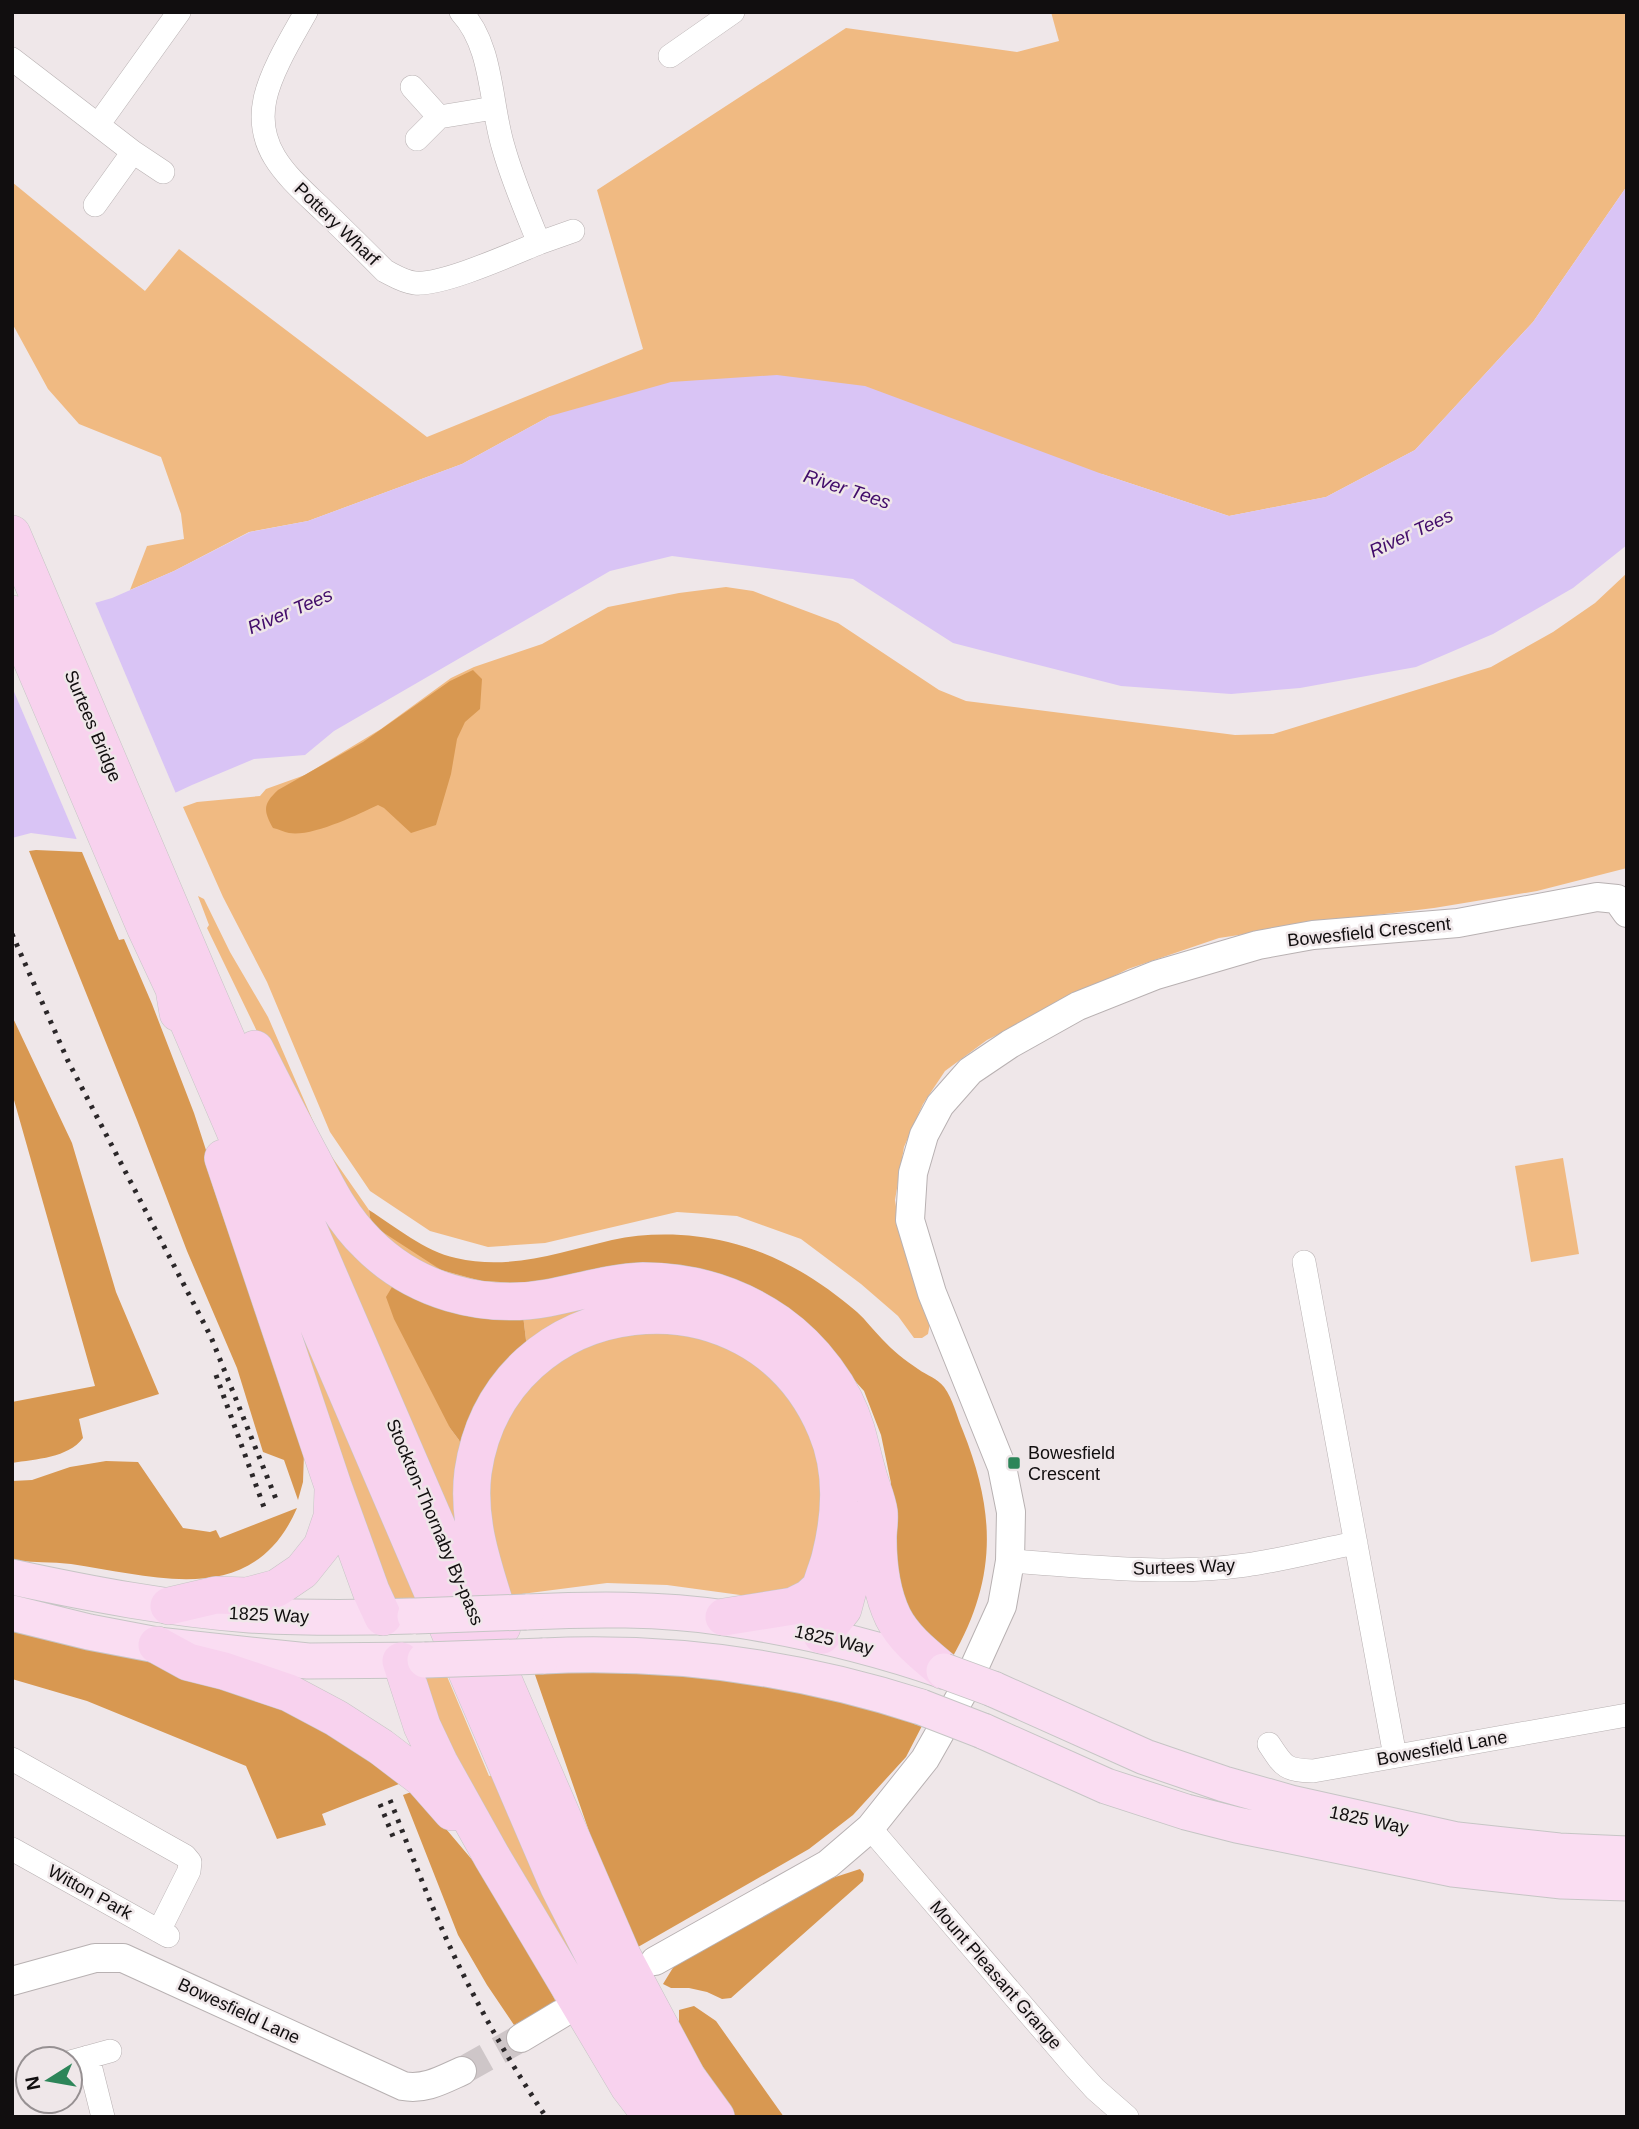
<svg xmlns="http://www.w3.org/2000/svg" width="1639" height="2129" viewBox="0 0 1639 2129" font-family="Arial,sans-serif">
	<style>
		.green { fill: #f0ba82 }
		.forest { fill: #d89851 }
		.water { fill: #d9c4f5 }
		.pier { fill: #efe7e9 }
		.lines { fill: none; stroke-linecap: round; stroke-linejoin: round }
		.tertiary-tunnel { stroke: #cec6c8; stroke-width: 28; stroke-dasharray: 28 14; stroke-linecap: butt }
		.minor-casing { stroke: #b8b1b2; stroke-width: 24 }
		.tertiary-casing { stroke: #b8b1b2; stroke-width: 30 }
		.primary-casing { stroke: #c6c5c5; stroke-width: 37 }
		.trunk-casing { stroke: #c6c5c5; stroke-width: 38 }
		.minor { stroke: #fff; stroke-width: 23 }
		.tertiary { stroke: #fff; stroke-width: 28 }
		.primary { stroke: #faddf2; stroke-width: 35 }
		.trunk { stroke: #f8d2ee; stroke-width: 37 }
		.rail { stroke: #2b2729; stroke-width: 5; stroke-dasharray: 3.5 7; stroke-linecap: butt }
		.primary-bridge-casing { stroke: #c6c5c5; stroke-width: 37; stroke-linecap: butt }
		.primary-bridge { stroke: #faddf2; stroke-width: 35 }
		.poi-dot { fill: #2d8559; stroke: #efe7e9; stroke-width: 2.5 }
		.labels { text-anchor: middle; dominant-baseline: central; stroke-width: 5; stroke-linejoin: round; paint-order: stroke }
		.street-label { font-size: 18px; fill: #110e0f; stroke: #efe7e9 }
		.poi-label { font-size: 18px; fill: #110e0f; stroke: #efe7e9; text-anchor: start }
		.water-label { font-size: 19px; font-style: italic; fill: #420c6a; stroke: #efe7e9 }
	</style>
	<rect width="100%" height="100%" fill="#efe7e9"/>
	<path class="green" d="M 1051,12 L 1627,12 L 1627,186 L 1533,322 L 1415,450 L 1326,497 L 1229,516 L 1102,474 L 550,416 L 462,464 L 308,521 L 249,532 L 174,571 L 130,590 L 147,546 L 184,539 L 181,514 L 161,457 L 79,424 L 48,389 L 12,323 L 12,182 L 145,291 L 179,249 L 427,437 L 643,349 L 597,190 L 846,28 L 1017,52 L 1059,41 Z
		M 1627,573 L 1627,868 L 1537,891 L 1434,908 L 1351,918 L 1219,938 L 1128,969 L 987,1040 L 945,1071 L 923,1104 L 904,1147 L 895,1200 L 901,1239 L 930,1323 L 928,1334 L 922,1338 L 914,1338 L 898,1316 L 861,1284 L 801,1239 L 737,1216 L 677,1212 L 545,1243 L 488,1247 L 430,1231 L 370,1191 L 330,1132 L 267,982 L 223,897 L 183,807 L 197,802 L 260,796 L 266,789 L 305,775 L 381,729 L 451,678 L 474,667 L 542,644 L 608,607 L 679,593 L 726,587 L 753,591 L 838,623 L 939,690 L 966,701 L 1235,735 L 1273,734 L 1491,667 L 1553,632 L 1595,603 Z
		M 198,896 L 204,899 L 230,952 L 268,1017 L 323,1144 L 369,1210 L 370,1218 L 441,1270 L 481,1281 L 536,1284 L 540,1290 L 456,1281 L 375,1237 L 312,1145 L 207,928 L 209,925 Z
		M 1563,1158 L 1579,1254 L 1531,1262 L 1515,1166 Z
		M 308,1186 L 402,1282 L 450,1428 L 459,1440 L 464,1454 L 477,1583 Z
		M 250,1199 L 416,1600 L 379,1602 Z
		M 640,1299 C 654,1299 669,1298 683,1300 C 758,1310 823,1369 845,1440 C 854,1467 853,1498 852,1526 L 843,1526 C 846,1504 847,1479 843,1457 C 841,1449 837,1440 834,1432 C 804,1348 721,1298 633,1306 C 596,1309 560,1327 530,1347 L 526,1340 L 523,1315 L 579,1309 Z
		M 628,1329 L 713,1338 L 765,1369 L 809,1425 L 824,1482 L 821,1531 L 802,1585 L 769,1599 L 667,1585 L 607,1583 L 506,1596 L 483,1511 L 500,1421 L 546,1363 Z
		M 419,1668 L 446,1674 L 489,1776 L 495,1775 L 571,1944 L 571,1955 L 456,1767 Z"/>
	<path class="forest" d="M 473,670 L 482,679 L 480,709 L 465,722 L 457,739 L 451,774 L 436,825 L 411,833 L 384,808 L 378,805 C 357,815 312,837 289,833 C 284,832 278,829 273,828 C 263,810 263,804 278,790 L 363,742 L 450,681 Z
		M 36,850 L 82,852 L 119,940 L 124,939 L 152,1004 L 194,1113 L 304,1453 L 303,1482 L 298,1500 L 284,1460 L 263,1452 L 237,1368 L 187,1251 L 137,1120 L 29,851 Z
		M 12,1016 L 72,1143 L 116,1292 L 159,1394 L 79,1419 L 83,1438 C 68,1458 36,1459 12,1463 L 12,1402 L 95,1386 L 12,1093 Z
		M 369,1210 C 396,1227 424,1251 456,1258 C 510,1271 560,1252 612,1240 C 649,1232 691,1233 728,1242 C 778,1254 818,1279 857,1312 C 866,1320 873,1330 882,1339 C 892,1350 906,1361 918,1369 C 928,1376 937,1378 944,1387 C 953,1399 957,1417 963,1431 C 996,1514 997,1579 952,1658 L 903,1624 L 890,1507 L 891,1483 L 881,1435 L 864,1391 L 838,1362 L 818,1345 L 536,1284 L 481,1281 L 441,1270 L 378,1229 L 370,1218 Z
		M 402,1282 L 523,1315 L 526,1340 L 530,1347 L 464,1454 L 459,1440 L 450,1428 L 394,1319 L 386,1297 L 392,1287 Z
		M 106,1461 L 138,1462 L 183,1528 L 210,1532 L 216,1530 L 220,1538 L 297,1508 C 253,1610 155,1576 71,1564 C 52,1562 32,1562 12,1561 L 12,1481 L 32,1480 L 70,1467 Z
		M 12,1629 L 162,1662 L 264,1692 L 404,1782 L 322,1814 L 326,1825 L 277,1839 L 246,1766 L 87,1701 L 12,1679 Z
		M 533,1669 L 761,1677 L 924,1722 L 906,1757 L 853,1815 L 809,1849 L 638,1947 L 613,1901 Z
		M 414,1791 L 479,1868 L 547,1984 L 556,2002 L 514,2025 L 487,1985 L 458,1935 L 403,1795 Z
		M 860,1869 L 864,1874 L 863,1881 L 731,1998 L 722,1999 L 707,1992 L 689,1988 L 671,1988 L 663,1984 L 682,1953 L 817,1883 Z
		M 694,2006 L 716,2021 L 784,2117 L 734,2117 L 679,2028 L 679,2010 Z"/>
	<path class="water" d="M 1627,186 L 1627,545 L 1573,588 L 1493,634 L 1416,667 L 1300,688 L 1231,694 L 1121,686 L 953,643 L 853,579 L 672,556 L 610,571 L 334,731 L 305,755 L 254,759 L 192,785 L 76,839 L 31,833 L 12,838 L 12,627 L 112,598 L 174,571 L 250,532 L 308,521 L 462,464 L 550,416 L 671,382 L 777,375 L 865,386 L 1102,474 L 1229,516 L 1326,497 L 1415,450 L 1533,322 Z"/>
	<path class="pier" d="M 94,600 L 177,796 L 78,842 L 12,687 L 12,623 Z"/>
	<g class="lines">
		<path class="tertiary-tunnel" d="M 462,2071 L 521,2038"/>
		<defs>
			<path id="minor" d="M 306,12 C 292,37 271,71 265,99 C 254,151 291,179 324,211 C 345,231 365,251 385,271 C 395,276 404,282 415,283 C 441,286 512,254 539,243 C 526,211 512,179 503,146 C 490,103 493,46 461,12
				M 670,56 L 733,12
				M 12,59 L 98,125 L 179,12
				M 412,87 L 439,117 L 494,108
				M 417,139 L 439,117
				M 133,152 L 163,172
				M 95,205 L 133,152 L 98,125
				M 539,243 L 573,231
				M 1304,1262 L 1395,1756
				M 1010,1561 C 1088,1566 1168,1576 1246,1565 C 1282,1560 1319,1550 1356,1543
				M 1269,1744 C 1284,1767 1285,1770 1313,1771 L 1627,1715
				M 12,1759 L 185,1856 L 190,1862 L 189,1871 L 159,1931
				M 870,1828 L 1075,2067 L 1095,2089 L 1127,2117
				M 12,1849 L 168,1936
				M 88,2057 L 103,2117
				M 70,2062 L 110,2051"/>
			<path id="tertiary" d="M 655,1961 L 828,1864 L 870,1828 L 925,1759 L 963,1692 L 1002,1606 L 1010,1561 L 1011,1512 L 1002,1467 L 932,1293 L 910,1220 L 913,1173 L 924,1135 L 940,1105 L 970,1071 L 1010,1044 L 1078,1006 L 1156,975 L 1258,945 L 1313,935 L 1458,923 L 1597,897 L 1617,899 L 1627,913
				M 12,1981 L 95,1958 L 123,1958 L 403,2086 C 425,2090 442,2080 462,2071
				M 521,2038 L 561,2014"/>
			<path id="primary" d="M 12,1577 C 91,1594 170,1609 250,1615 C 304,1618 357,1618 411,1616
				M 526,1612 C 592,1609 660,1608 725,1618 C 800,1629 872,1646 944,1671
				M 12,1613 L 89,1632 L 157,1645 L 308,1661 L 425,1660
				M 543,1656 C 672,1650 798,1667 921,1707
				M 993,1689 L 1145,1757 L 1224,1784 L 1291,1803 L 1457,1840 L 1559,1851 L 1627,1854
				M 983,1731 L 1106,1786 L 1186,1812 L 1237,1825 L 1453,1869 L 1562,1881 L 1627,1883"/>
			<path id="trunk" d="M 12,534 L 202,982 L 622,1955 L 687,2077 L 716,2117
				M 12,614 L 146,929 L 174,989 L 178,1013
				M 174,989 L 559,1887 L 663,2092 L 680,2117
				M 255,1049 C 274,1086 292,1122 312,1159 C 327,1188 342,1219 367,1243 C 414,1291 483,1310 548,1298 C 580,1292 611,1282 643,1281 C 692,1281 738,1295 778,1323 C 813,1348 844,1388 856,1429 C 860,1443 863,1457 867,1471 C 870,1484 877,1498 879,1512 C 880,1520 878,1530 878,1538 C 878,1564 882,1594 893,1617 C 904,1639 925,1655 944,1671
				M 223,1158 L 333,1486 L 371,1591 L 383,1617
				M 169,1606 L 216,1595 L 247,1596 L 277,1588 L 302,1571 L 322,1546 L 332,1517 L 333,1490
				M 724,1617 L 793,1606 L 809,1598 L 822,1586
				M 502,1627 C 487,1576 466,1526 473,1472 C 500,1287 754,1257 826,1429 C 844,1471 841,1515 830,1558 C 826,1573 818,1589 817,1604 C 817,1614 821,1626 822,1635
				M 822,1635 L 843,1609 L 859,1549 L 863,1519
				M 157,1645 L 188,1662 L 224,1671 L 289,1693 L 336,1718 L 381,1747 L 423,1779 L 452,1812
				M 401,1661 L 422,1726 L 439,1762 L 492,1857 L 629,2087 L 652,2117"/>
		</defs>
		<use href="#minor" class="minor-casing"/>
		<use href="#tertiary" class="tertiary-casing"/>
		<use href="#primary" class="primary-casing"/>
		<use href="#trunk" class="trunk-casing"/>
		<use href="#minor" class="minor"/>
		<use href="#tertiary" class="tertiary"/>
		<use href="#primary" class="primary"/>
		<use href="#trunk" class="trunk"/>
		<path class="rail" d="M 12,934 L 68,1061 L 211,1337 L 278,1504
			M 216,1375 L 265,1510
			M 390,1800 C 414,1860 436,1921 465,1978 C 489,2026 516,2072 546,2117
			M 380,1804 L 394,1839"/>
		<defs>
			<path id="primary-bridge" d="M 415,1616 L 526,1612
				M 425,1660 L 543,1656
				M 944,1671 L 993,1689
				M 921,1707 L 983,1731"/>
		</defs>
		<use href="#primary-bridge" class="primary-bridge-casing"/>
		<use href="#primary-bridge" class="primary-bridge"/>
	</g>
	<rect class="poi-dot" x="1007" y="1456" width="14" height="14" rx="3.5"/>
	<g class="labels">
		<g class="street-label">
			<text transform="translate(337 224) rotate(44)">Pottery Wharf</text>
			<text transform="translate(93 726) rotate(67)">Surtees Bridge</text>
			<text transform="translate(1369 932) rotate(-6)">Bowesfield Crescent</text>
			<text transform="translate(435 1522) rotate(67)">Stockton-Thornaby By-pass</text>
			<text transform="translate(1184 1567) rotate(-2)">Surtees Way</text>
			<text transform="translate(269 1615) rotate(3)">1825 Way</text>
			<text transform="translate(834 1640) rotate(13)">1825 Way</text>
			<text transform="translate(1442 1748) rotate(-10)">Bowesfield Lane</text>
			<text transform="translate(1369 1820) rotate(12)">1825 Way</text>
			<text transform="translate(90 1892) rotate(29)">Witton Park</text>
			<text transform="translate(996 1975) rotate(49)">Mount Pleasant Grange</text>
			<text transform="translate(239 2011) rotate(25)">Bowesfield Lane</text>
		</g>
		<g class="poi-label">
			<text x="1028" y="1453">Bowesfield<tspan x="1028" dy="21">Crescent</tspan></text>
		</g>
		<g class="water-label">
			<text transform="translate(847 489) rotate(18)">River Tees</text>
			<text transform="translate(1411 533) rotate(-25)">River Tees</text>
			<text transform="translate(290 611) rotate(-23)">River Tees</text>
		</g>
	</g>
	<rect width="1639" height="2129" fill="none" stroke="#110e0f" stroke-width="28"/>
	<g transform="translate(49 2080) rotate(259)"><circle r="33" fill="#efe7e9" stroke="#969092" stroke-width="2"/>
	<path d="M0-5L12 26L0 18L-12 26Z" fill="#2d8559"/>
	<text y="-10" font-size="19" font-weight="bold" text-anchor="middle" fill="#110e0f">N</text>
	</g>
</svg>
